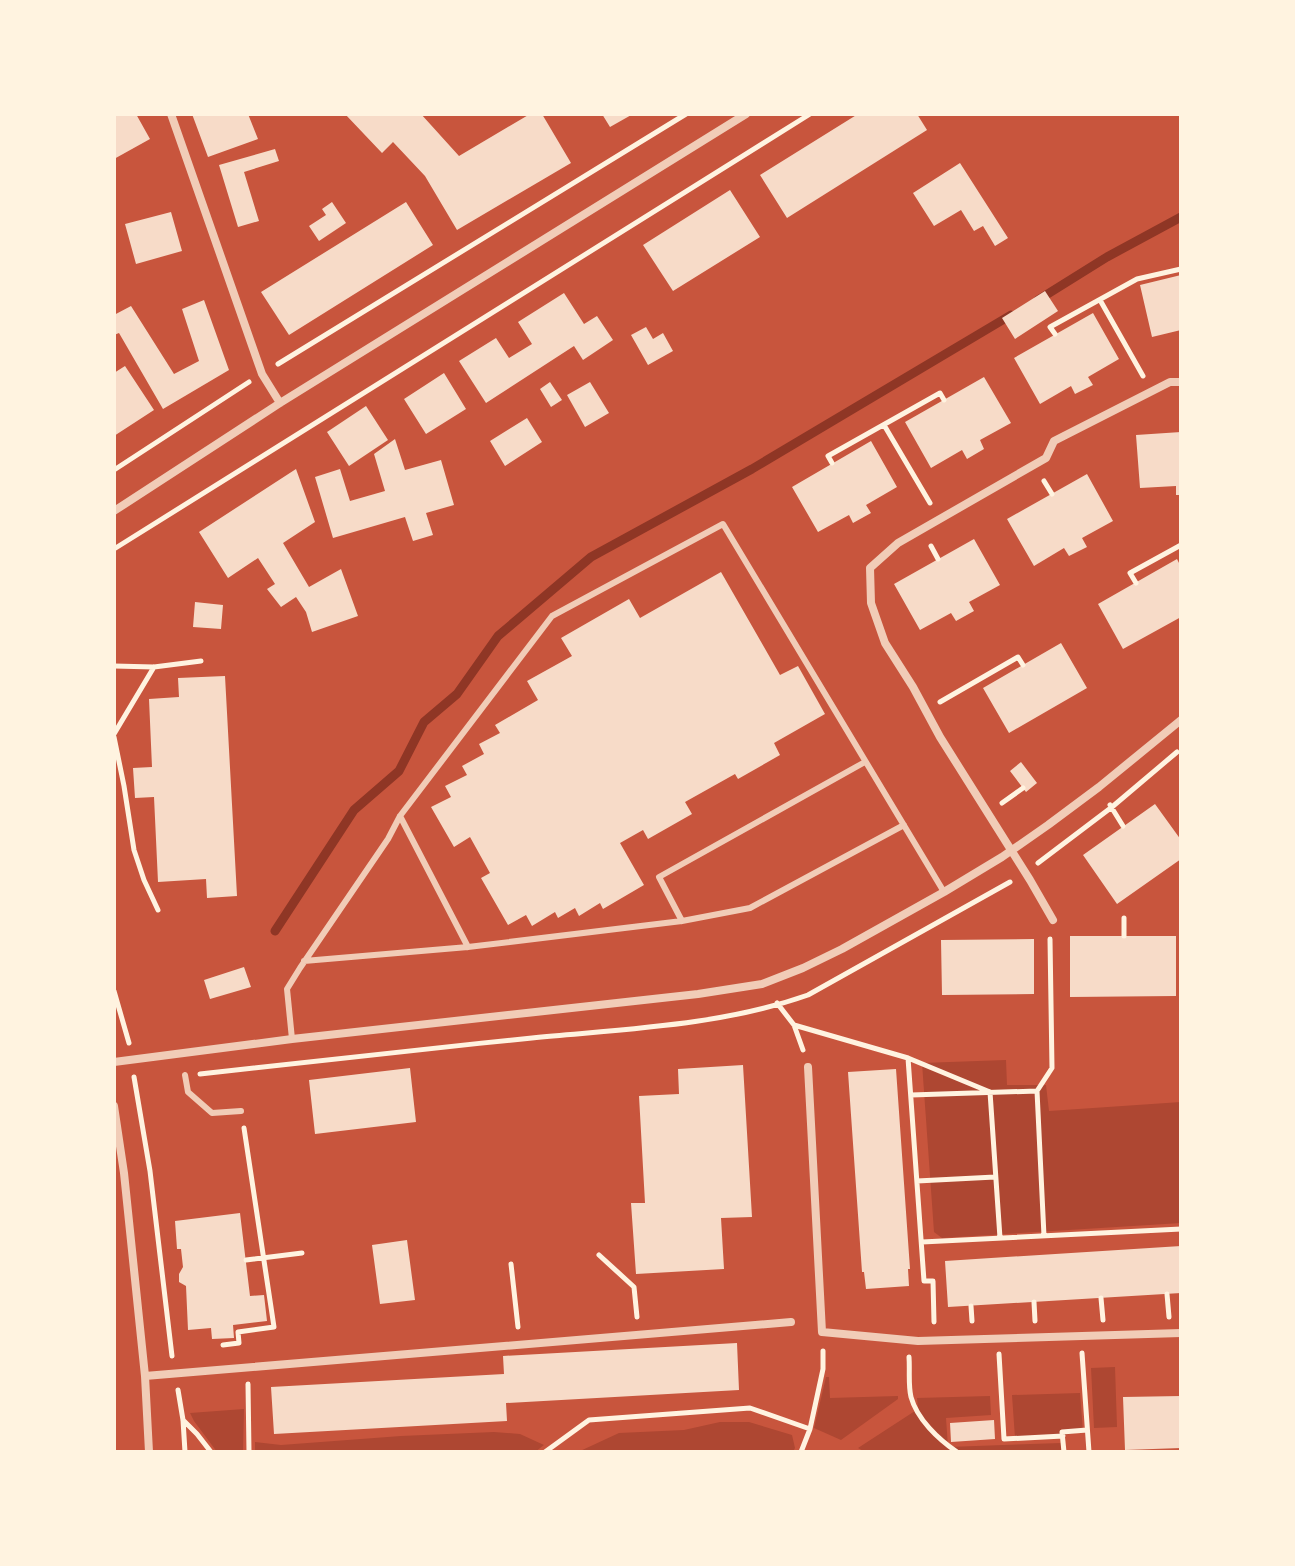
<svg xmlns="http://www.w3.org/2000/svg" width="1295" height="1566" viewBox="0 0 1295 1566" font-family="Commissioner,sans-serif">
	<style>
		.green { fill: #ae4732 }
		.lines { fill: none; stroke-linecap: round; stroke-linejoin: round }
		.stream { stroke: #8f3625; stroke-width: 9 }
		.building { fill: #f7dbc8 }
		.path { stroke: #fff3e0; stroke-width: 5 }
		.service { stroke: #f1ccb7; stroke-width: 6 }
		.minor { stroke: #f1ccb7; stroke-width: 8 }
	</style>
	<rect width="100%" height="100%" fill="#c8553d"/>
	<path class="green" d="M 1006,1060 L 1007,1085 L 1046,1085 L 1049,1111 L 1181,1102 L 1181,1223 L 942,1238 L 934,1232 L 922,1063 Z
		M 1115,1367 L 1117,1427 L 1094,1428 L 1091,1368 Z
		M 826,1377 L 829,1377 L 830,1398 L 898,1396 L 898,1399 L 841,1440 L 814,1428 Z
		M 1080,1393 L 1083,1432 L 1057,1436 L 1015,1438 L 1012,1395 Z
		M 990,1396 L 991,1415 L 946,1418 L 948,1447 L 1061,1443 L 1061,1452 L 865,1452 L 858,1448 L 918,1409 L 917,1398 Z
		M 244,1409 L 243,1452 L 217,1452 L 194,1421 L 190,1413 Z
		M 720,1422 L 749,1422 L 792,1435 L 795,1448 L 793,1452 L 578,1452 L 619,1433 L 684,1430 Z
		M 494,1432 L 520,1434 L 544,1445 L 535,1452 L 255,1452 L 255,1442 L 281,1445 L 401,1436 Z"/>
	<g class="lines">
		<path class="stream" d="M 1038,300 L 1107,257 L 1181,217
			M 275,931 L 354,810 L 399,771 L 424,722 L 457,694 L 498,636 L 591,557 L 752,469 L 1011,315"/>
	</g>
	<path class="building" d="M 114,114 L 136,114 L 150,139 L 114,159 Z
		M 192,114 L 248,114 L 258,139 L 208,157 Z
		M 345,114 L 421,114 L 459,156 L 530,114 L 542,114 L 571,163 L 457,230 L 425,176 L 393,142 L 382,153 Z
		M 602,114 L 633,114 L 610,127 Z
		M 858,114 L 917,114 L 927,130 L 787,218 L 760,175 Z
		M 275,149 L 279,161 L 244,172 L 259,221 L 238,227 L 219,165 Z
		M 960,163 L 1008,238 L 995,246 L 983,226 L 974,231 L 961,210 L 934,226 L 913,193 Z
		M 730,190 L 760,237 L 673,291 L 643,245 Z
		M 332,202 L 346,223 L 319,241 L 309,226 L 326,215 L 322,209 Z
		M 406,202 L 433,245 L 289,335 L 261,292 Z
		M 171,212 L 182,251 L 136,264 L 125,224 Z
		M 1181,275 L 1181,330 L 1152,337 L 1140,285 Z
		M 1045,291 L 1058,311 L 1015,339 L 1002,318 Z
		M 564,293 L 584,324 L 597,316 L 613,340 L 583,360 L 574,346 L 486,403 L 459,361 L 496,338 L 509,358 L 532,344 L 518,322 Z
		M 204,300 L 229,370 L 163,409 L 119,333 L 114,335 L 114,315 L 131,306 L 174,374 L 199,361 L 182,309 Z
		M 1093,313 L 1119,359 L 1088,377 L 1093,385 L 1075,394 L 1071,386 L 1040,404 L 1014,358 Z
		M 646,327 L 653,339 L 663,333 L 673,351 L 648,365 L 631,335 Z
		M 125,366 L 154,410 L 114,436 L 114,373 Z
		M 444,373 L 466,409 L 426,434 L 404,399 Z
		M 984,377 L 1011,423 L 980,440 L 984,449 L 967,459 L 962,450 L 931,468 L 905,422 Z
		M 550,382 L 562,400 L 551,407 L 540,389 Z
		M 590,382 L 609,413 L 585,427 L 567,395 Z
		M 366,406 L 388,440 L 349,466 L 327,432 Z
		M 527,418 L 542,442 L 505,466 L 490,441 Z
		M 1181,432 L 1181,495 L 1176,495 L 1176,486 L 1140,488 L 1136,435 Z
		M 395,439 L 405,470 L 441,460 L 454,505 L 426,513 L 433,535 L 413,541 L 405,517 L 333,538 L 315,477 L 340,469 L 350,501 L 385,491 L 374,454 Z
		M 871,441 L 897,487 L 866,505 L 871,513 L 853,523 L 849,515 L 818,532 L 792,487 Z
		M 296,469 L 315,522 L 283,543 L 309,587 L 341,569 L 358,616 L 312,632 L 306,612 L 296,597 L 281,607 L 267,589 L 275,584 L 258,558 L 228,578 L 199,532 Z
		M 1087,474 L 1113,521 L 1082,538 L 1087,547 L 1069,556 L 1064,548 L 1034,566 L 1007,519 Z
		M 974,539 L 1000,585 L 969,602 L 974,611 L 956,621 L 951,613 L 920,630 L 894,584 Z
		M 1177,559 L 1181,567 L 1181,617 L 1123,649 L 1098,604 Z
		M 721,572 L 780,675 L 798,666 L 825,714 L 774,743 L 780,755 L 738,779 L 735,774 L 685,802 L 692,814 L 648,839 L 643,830 L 620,843 L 644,885 L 603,909 L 600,903 L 579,916 L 575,908 L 558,918 L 555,912 L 532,926 L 526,915 L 508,925 L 481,878 L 490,873 L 470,837 L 454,847 L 431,807 L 451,797 L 445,786 L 467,775 L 462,766 L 484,754 L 479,744 L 500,733 L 495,725 L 538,700 L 527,681 L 572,656 L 561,638 L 629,599 L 640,618 Z
		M 195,602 L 223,605 L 221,629 L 193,627 Z
		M 1061,643 L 1087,688 L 1009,733 L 983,688 Z
		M 225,676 L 237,896 L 207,898 L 206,879 L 158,882 L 154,797 L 135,798 L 133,768 L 152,767 L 149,699 L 179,697 L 178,678 Z
		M 1021,762 L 1037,783 L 1026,792 L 1010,771 Z
		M 1155,804 L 1181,840 L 1181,859 L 1117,904 L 1083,855 Z
		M 1070,936 L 1176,936 L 1176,996 L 1070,997 Z
		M 1034,939 L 1034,994 L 942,995 L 941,940 Z
		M 244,967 L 251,987 L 210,999 L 204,980 Z
		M 743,1065 L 752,1217 L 721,1218 L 724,1269 L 636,1274 L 631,1203 L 645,1203 L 639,1096 L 679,1094 L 678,1069 Z
		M 410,1068 L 416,1122 L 315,1134 L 309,1080 Z
		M 896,1069 L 910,1269 L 908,1269 L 909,1286 L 866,1289 L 864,1272 L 862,1272 L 848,1072 Z
		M 240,1213 L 250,1296 L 264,1295 L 267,1321 L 233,1325 L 234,1338 L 212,1339 L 211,1328 L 188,1330 L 186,1286 L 179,1282 L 179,1274 L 183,1267 L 181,1249 L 177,1249 L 175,1221 Z
		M 407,1240 L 415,1300 L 380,1304 L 372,1245 Z
		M 1181,1246 L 1181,1293 L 948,1307 L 945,1261 Z
		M 737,1343 L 739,1390 L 506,1403 L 507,1421 L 274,1434 L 271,1387 L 504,1374 L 503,1356 Z
		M 1181,1396 L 1181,1448 L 1125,1450 L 1123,1397 Z
		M 994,1420 L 995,1439 L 951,1442 L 950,1423 Z"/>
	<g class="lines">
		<path class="path" d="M 1100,300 L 1143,376
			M 1055,334 L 1050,327 L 1137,279 L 1181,269
			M 278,364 L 686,114
			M 884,425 L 930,503
			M 832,463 L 828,456 L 940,393 L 944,400
			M 114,470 L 249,382
			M 1044,481 L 1052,494
			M 931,546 L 938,559
			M 114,549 L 810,114
			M 1136,583 L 1130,573 L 1181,545
			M 114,666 L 154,667 L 201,661
			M 940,702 L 1018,657 L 1023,665
			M 114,734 L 154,667
			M 114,737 L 124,786 L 134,850 L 144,880 L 158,910
			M 1002,803 L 1023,788
			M 1110,805 L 1123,826
			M 1038,863 L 1112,807 L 1177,752
			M 1124,918 L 1124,936
			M 114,991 L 129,1043
			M 777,1003 L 794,1025 L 803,1050
			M 794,1025 L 908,1058 L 924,1281 L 933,1281 L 934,1322
			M 908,1058 L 990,1092 L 1000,1238
			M 200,1074 C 310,1062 421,1049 532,1038 C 624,1029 720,1026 808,995 L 1010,882
			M 134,1077 L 150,1171 L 172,1356
			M 1037,1091 L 1044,1236
			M 911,1095 L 1037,1091 L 1052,1068 L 1050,939
			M 917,1181 L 995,1177
			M 922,1242 L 1181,1229
			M 599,1255 L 634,1287 L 637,1317
			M 246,1260 L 302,1253
			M 511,1264 L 518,1327
			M 1167,1294 L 1169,1317
			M 1101,1298 L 1103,1320
			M 1034,1302 L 1035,1321
			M 971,1306 L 972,1321
			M 223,1345 L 239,1343 L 238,1332 L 274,1327 L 244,1128
			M 1082,1353 L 1089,1452
			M 999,1354 L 1004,1439 L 1063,1436
			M 909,1357 C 910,1370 908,1385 911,1397 C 917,1419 938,1439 957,1452
			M 248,1384 L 249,1452
			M 178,1390 L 183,1420 L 185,1452
			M 183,1420 L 197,1434 L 211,1452
			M 810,1429 L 823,1369 L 823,1351
			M 545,1452 L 589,1420 L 750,1408 L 810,1429 L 801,1452
			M 1064,1452 L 1062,1432 L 1087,1430"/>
		<path class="service" d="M 400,816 L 468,947
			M 682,921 L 659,877 L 865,762
			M 304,961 L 468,947 L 682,921 L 750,908 L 904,825
			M 292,1039 L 287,989 L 300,968 L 388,839 L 400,816 L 552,616 L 723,524 L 944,892
			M 185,1075 L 188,1092 L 212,1113 L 241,1111"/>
		<path class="minor" d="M 171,114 L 262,374 L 280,403
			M 114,511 L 280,403 L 746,114
			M 1053,920 L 1030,880 L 940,737 L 913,687 L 885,643 L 871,603 L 870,568 L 898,543 L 1046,458 L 1054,441 L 1170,382 L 1181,382
			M 114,1062 L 292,1039 L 698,994 L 762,984 L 803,968 L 842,949 L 944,892 L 1002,857 L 1048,825 L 1099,787 L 1181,720
			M 808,1067 L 822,1332 L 918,1341 L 1181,1333
			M 114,1106 L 124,1173 L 145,1376 L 149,1452
			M 145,1376 L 791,1322"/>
	</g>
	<rect width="1295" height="1566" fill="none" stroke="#fff3e0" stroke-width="232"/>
</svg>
